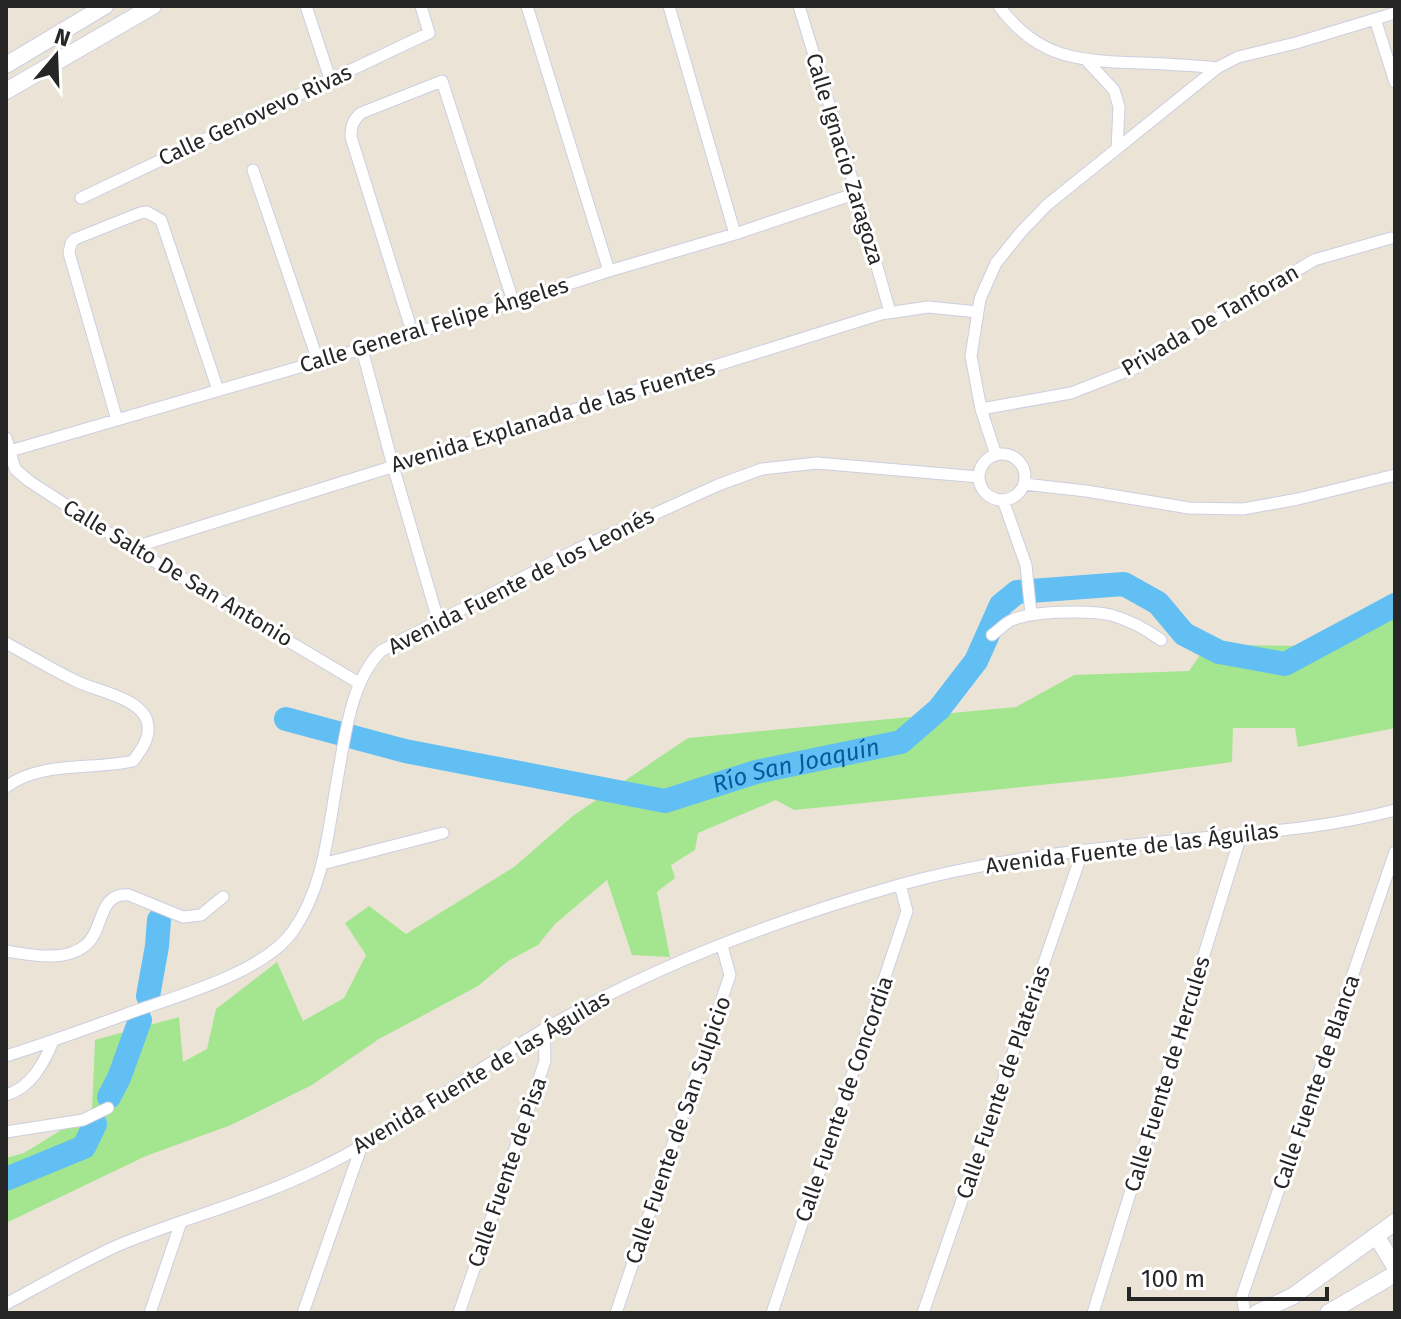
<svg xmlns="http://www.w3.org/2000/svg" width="1401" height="1319" viewBox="0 0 1401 1319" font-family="'Fira Sans',sans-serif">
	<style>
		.green { fill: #a4e58f }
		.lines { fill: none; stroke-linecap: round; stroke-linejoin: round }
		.river { stroke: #62bff4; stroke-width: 24 }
		.street-casing { stroke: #cccee1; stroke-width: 13 }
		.secondary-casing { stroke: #cccee1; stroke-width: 18 }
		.street { stroke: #fff; stroke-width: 11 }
		.secondary { stroke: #fff; stroke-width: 16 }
		.labels { text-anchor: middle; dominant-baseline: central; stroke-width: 6; stroke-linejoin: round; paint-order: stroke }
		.street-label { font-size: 22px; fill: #262626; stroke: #fff }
		.water-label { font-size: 24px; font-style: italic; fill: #065a9b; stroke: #fff }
	</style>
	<rect width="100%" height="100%" fill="#ebe4d6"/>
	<path class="green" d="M 1395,602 L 1395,728 L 1298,747 L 1295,728 L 1233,728 L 1232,762 L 1121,777 L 794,810 L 776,800 L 698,833 L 695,850 L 671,865 L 675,878 L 657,892 L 670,957 L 632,955 L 607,880 L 555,924 L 538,945 L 508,961 L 478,986 L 379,1039 L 312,1085 L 231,1125 L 146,1156 L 6,1223 L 6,1158 L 24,1153 L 92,1111 L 95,1040 L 179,1017 L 183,1062 L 207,1049 L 216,1009 L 277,962 L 303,1021 L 344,998 L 366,955 L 345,923 L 369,906 L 406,934 L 514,867 L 574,815 L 688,738 L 1016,707 L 1074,675 L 1189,671 L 1207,645 L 1313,646 Z"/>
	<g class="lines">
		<g class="river">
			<path id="s1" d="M 286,719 L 405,751 L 665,801 L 756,772 L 901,742 L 939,709 L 976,661 L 1001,605 L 1017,592 L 1124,584 L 1158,603 L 1184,634 L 1219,652 L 1285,664 L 1395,605"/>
			<path d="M 148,996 L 157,946 L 159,920"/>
			<path d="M 109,1097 L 119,1078 L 140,1020"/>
			<path d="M 6,1179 L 84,1147 L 95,1124"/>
		</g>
		<defs>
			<path id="street" d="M 306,6 L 330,79
				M 527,6 L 609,271
				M 669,6 L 735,234
				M 799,6 L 852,179 L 890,312
				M 999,6 C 1038,60 1081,61 1142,63 C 1167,64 1192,65 1217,68
				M 1375,19 L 1395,82
				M 1087,61 L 1114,90 L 1119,107 L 1117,149
				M 253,170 L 318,361
				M 81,198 L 429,33 L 421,6
				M 409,322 L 351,137 C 351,126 353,120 361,113 L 442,81 L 513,301
				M 362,349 L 393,466 L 438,620
				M 981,409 L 1071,393 L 1135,368 L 1314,260 L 1391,238
				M 117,420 L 69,253 L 71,243 L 75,239 L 140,213 L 147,212 L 161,220 L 218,390
				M 6,438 L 15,469 L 29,481 L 132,548 L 359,683
				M 10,451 L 413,334 L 609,271 L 735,234 L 857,193
				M979 477a23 23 0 1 1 46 0a23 23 0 1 1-46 0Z
				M 996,455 L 981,409 L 971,356 L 980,299 L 996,263 L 1021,232 L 1047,205 L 1217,68 L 1238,57 L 1296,43 L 1395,13
				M 1024,484 L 1086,491 L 1189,508 L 1243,509 L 1298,499 L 1395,475
				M 1003,500 L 1026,565 L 1031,614
				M 132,548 L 881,314 L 928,307 L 978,312
				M 992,635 C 999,630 1005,623 1012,620 C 1032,611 1090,610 1111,615 C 1129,620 1146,629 1161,640
				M 6,643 C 30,656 53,670 78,682 C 97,691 140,698 147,721 C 152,737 141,750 133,761 C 94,770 39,761 6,787
				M 322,864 L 443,833
				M 6,951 C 31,955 66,963 87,944 C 104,929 98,892 129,895 L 183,917 L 201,915 L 223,897
				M 6,1056 C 51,1042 94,1026 138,1010 C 184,994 265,971 293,931 C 324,887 328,832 337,781 C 345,738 350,682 381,651 L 578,549 L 718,485 L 762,469 L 817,463 L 979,477
				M 6,1095 C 31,1088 44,1063 53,1041
				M 6,1132 L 83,1120 L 108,1108
				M 6,1304 C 43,1284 81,1262 119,1245 C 184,1218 252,1201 316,1170 C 395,1133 469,1073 545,1029 C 653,966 779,919 899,885 C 998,857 1101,848 1202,838 C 1267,832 1332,827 1395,810
				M 150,1313 L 181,1222
				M 303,1313 L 362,1145
				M 459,1313 L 545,1061 L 544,1029
				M 616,1313 L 730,975 L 722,946
				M 772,1313 L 907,911 L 900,885
				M 923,1313 L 1083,850
				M 1093,1313 L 1241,835
				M 1245,1313 L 1242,1296 L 1395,852"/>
			<path id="secondary" d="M 6,65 L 105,6
				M 6,91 L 153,6
				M 1377,1237 L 1395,1267
				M 1257,1313 L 1293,1296 L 1395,1222
				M 1328,1313 L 1395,1274"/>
		</defs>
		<use href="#street" class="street-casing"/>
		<use href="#secondary" class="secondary-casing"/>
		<use href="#street" class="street"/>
		<use href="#secondary" class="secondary"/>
	</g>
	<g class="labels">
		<g class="street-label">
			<text transform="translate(255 115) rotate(-25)">Calle Genovevo Rivas</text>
			<text transform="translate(845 159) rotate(73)">Calle Ignacio Zaragoza</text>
			<text transform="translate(1210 320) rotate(-30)">Privada De Tanforan</text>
			<text transform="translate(434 325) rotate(-17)">Calle General Felipe Ángeles</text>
			<text transform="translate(553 416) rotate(-17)">Avenida Explanada de las Fuentes</text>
			<text transform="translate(178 573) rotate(31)">Calle Salto De San Antonio</text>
			<text transform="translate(521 581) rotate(-27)">Avenida Fuente de los Leonés</text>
			<text transform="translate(1132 848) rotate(-7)">Avenida Fuente de las Águilas</text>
			<text transform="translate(481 1072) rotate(-31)">Avenida Fuente de las Águilas</text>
			<text transform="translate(1167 1074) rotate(-73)">Calle Fuente de Hercules</text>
			<text transform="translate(1003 1082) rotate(-71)">Calle Fuente de Platerias</text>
			<text transform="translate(1316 1082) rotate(-71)">Calle Fuente de Blanca</text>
			<text transform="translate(844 1099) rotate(-71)">Calle Fuente de Concordia</text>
			<text transform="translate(678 1130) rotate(-71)">Calle Fuente de San Sulpicio</text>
			<text transform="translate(507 1172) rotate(-71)">Calle Fuente de Pisa</text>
		</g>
		<g class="water-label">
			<text stroke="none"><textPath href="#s1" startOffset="524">Río San Joaquín</textPath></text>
		</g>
	</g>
	<rect width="1401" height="1319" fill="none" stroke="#262626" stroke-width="16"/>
	<g transform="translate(56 56) rotate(19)" stroke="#ffffff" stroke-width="6" paint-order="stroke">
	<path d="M0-6L14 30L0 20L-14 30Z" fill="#262626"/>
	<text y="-12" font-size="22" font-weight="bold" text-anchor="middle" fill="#262626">N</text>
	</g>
	<path d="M1129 1287v12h198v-12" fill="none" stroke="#262626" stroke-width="4"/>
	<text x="1141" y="1287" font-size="24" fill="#262626" stroke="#ffffff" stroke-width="6" paint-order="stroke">100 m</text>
</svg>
